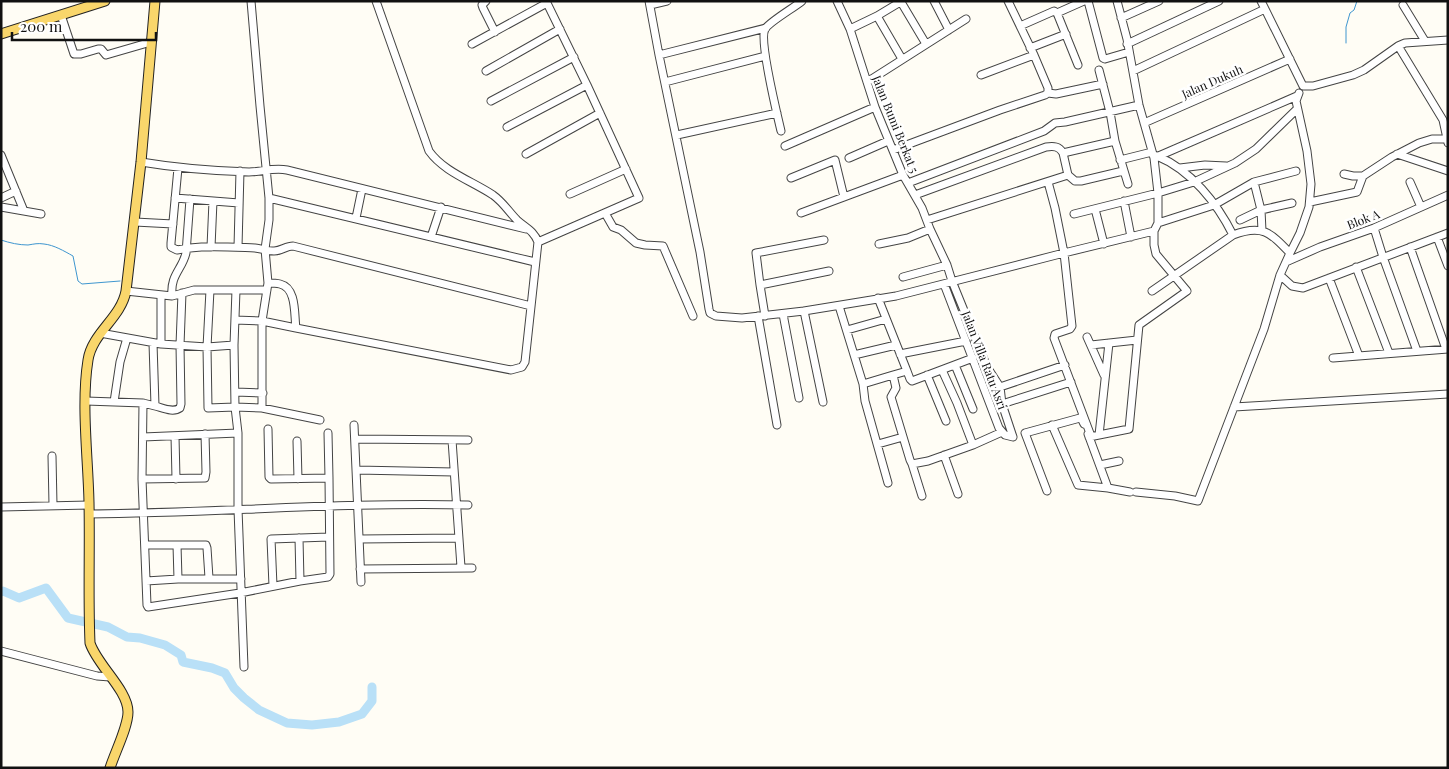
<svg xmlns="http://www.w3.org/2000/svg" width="1449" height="769" viewBox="0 0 1449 769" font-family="'Playfair Display',serif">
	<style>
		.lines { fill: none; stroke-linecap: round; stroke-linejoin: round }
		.stream { stroke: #3f96cf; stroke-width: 1 }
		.river { stroke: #b9e0f7; stroke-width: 9 }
		.minor-casing { stroke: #444; stroke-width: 9 }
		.major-casing { stroke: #222; stroke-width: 11 }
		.minor { stroke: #fff; stroke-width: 7 }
		.major { stroke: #f9d66b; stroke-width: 9 }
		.labels { text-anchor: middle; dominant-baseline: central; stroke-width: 5; stroke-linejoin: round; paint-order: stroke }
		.street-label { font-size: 12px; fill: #111; stroke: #fff }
	</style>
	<rect width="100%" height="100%" fill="#fffdf5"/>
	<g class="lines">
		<path class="stream" d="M 1346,43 L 1346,27 L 1350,13 L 1354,10 L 1357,1
			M 1,240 C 10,243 19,245 28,245 C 34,244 38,243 44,244 C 54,245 64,251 73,256 L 78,281 L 82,284 L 120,281"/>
		<path class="river" d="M 1,592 L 3,591 L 19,598 L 46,588 L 68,618 L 108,627 L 127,637 L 140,638 L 165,645 L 181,655 L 183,662 L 212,668 L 225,673 L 234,688 L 244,698 L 259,710 L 287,723 L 312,725 L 339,722 L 362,714 L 372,701 L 372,687"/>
		<defs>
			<path id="minor" d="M 251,1 L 260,106 L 269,198 L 269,220 L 265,249 L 268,283 L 262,321 L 262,408
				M 486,1 L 482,5 L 483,8 L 495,32
				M 649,1 L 659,55 L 700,252 L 709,309 L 710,313 L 716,316 L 742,318 L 804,311 L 896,296 L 1064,253 L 1154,231
				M 837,1 L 850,29 L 875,107 L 903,175 L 922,208 L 930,229 L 947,265 L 952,281 L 987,367 L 1000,387 L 1002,404 L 1013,437
				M 934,1 L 949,30
				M 1008,1 L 1034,55 L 1048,88 L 1048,93 L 1056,94 L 1103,84
				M 1088,1 L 1103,58 L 1105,59 L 1129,52
				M 1261,1 L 1303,86 L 1313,86 L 1353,75 L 1364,70 L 1398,46 L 1405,43 L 1448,40
				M 901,2 L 926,44
				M 650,5 L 667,1
				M 1403,5 L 1425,41
				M 1057,13 L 1078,65
				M 61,15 L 74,54 L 81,54 L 98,49 L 101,49 L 106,55 L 151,42
				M 877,16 L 902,59
				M 1121,18 L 1159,1
				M 1020,26 L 1054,11 L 1057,13 L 1084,1
				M 850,29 L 877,16 L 902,1
				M 472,44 L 547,3
				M 1127,44 L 1219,1
				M 1030,48 L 1066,34
				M 1400,49 L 1443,120 L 1448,143
				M 659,55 L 766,28
				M 1099,70 L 1110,112 L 1115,141 L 1128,184
				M 486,71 L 560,29
				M 1133,71 L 1265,9
				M 981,75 L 1034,55
				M 665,82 L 765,56
				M 867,82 L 966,19
				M 491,101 L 574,57
				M 1144,123 L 1290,59
				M 507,127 L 587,85
				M 781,131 C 777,114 759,40 765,29 C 769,22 795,7 802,1
				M 677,135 L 777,113
				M 785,146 L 875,107
				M 893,150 L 1000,110 L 1045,95 L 1048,93
				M 1063,153 L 1068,175
				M 526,154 L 600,113
				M 1397,154 L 1448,171
				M 1,155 L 24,211
				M 1157,156 C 1191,170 1217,203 1233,235
				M 849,158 L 888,141
				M 1154,158 L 1297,96
				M 1120,160 L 1152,152
				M 141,162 C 177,168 213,171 249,172 C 262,172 274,167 287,170 L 526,229
				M 178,168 L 171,243 L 171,247 L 177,250 C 202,245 229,247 255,248 C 262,249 268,251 274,251 C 281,251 286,246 293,246 L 531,306
				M 1180,168 L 1205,165 L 1226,166
				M 1344,174 L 1353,176 L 1363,176
				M 791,178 L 835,160 L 844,197
				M 1048,182 L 1055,208 L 1064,253 L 1072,326 L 1070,329 L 1055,334 L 1054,338 L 1091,436
				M 1254,182 L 1261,210 L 1262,231
				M 1410,182 L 1421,207
				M 908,183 L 1044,131 L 1055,123 L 1065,122 L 1139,105
				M 570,194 L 626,169
				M 915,195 L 1046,147 C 1054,146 1059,146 1063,153 L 1115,141
				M 1,198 L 16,191
				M 175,198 L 239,203
				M 269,198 L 535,262
				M 1124,201 L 1131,237
				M 1310,202 L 1357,192 L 1363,176 L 1392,157 L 1419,143 L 1432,139 L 1446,139
				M 1,207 L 41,214
				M 1095,209 L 1104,244
				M 605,213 L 613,227 L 621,230 L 636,243 L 645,245 L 663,246 L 693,316
				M 801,213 L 903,175
				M 1074,214 L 1158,193 L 1194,182 L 1235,163 L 1256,149 L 1296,110
				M 356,218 L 362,189
				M 927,220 L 1068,175 L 1075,181 L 1081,181 L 1123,171
				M 1240,220 L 1261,210 L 1292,203
				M 135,222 L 173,224
				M 1158,223 L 1214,205 L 1254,182 L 1296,171
				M 1374,228 L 1383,257 L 1417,351
				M 431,237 L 441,207
				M 1437,237 L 1448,266
				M 538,242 L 639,198 L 587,85 L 546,1
				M 879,244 L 908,238 L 930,229
				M 211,247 L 213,201
				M 238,247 L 240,171
				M 1410,247 L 1446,349
				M 1286,262 L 1320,247 L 1374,228 L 1448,195
				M 1356,267 L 1389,353
				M 1280,275 L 1292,286 L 1303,288 L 1448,233
				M 903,277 L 947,265
				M 1329,278 L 1359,356
				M 268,283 C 272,283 276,283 280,284 C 297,288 294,315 296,328 L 511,370 L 522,367 L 525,362 L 538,242 C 534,231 526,228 517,220 C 509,212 503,202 493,195 C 472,181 444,172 429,151 L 376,1
				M 944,284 L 999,428 L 1005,435 L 1013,437
				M 760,285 L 756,253 L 824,240
				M 210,290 L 207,347 L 208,408 L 235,407 L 262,408 L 320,420
				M 236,290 L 234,345 L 235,407 L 238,433 L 238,509 L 244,667
				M 126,291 L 172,296 L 194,290 L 267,290
				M 1152,291 L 1233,235 C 1262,224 1270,232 1290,253
				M 172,296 C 170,275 182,270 186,253 L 190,199
				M 878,298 L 907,371 L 893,375 L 896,388 L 891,397 L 910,460 L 912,464 L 928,461 L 973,445 L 957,403 L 942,370
				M 839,306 L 863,384 L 865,401 L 888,483
				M 804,311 L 823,402
				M 783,314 L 799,398
				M 758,316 L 777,425
				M 765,316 L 760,285 L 829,271
				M 235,320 L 262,321 L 296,328
				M 847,330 L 886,319
				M 100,333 L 161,344 L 207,347 L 234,345
				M 1087,337 L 1104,375
				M 161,344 L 161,295
				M 1091,345 L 1137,340
				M 900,354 L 966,341
				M 854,355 L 896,345
				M 1333,358 L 1448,349
				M 955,365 L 973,409
				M 907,371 L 910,379 L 912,381 L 973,358
				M 927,375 L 946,421
				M 863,384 L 893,375
				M 1000,387 L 1065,365
				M 236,392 L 263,393
				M 86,401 L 143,403 L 155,406 L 153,343
				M 114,402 L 120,362 L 127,338
				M 143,403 L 142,479 L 147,605 L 148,607 L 240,593 L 300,581 L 328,577 L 330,574 L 329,478 L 328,433
				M 1002,404 L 1071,382
				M 155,406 C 163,408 173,413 180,408 L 181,404 L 180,345 L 182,293
				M 1234,407 L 1448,394
				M 354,425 L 361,582
				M 1052,425 L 1078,485 L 1108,488 L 1130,492
				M 268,429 L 269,477 L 271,479 L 329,478
				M 1088,434 L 1108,488
				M 1099,435 L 1109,343
				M 175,436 L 176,479
				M 143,437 L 238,433
				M 1089,437 L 1129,429 L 1139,325 L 1187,291 L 1156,254 L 1154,245 L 1154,231 L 1158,223 L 1158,193 L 1154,158 L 1139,105 L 1127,39 L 1117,1
				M 355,439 L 468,440
				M 452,440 L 461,567
				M 297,441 L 298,479
				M 878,444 L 903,437
				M 973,445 L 1002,432
				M 944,455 L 958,494
				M 52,456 L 53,505
				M 912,464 L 922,496
				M 1100,465 L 1119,461
				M 357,470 L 454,472
				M 142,479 L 205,478 L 206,472 L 205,434
				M 1047,491 L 1025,433 L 1080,418 L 1081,418 L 1084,424
				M 1136,492 L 1175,496 L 1198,501 L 1264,329 L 1280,275 L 1290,253 L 1300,233 L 1309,207 L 1311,184 L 1307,151 L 1296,101 L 1299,93
				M 1,507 L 89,505
				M 89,514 C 215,513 342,502 468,505
				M 299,538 L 300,581
				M 360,539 L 458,538
				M 145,545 L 206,545 L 207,548 L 209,578
				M 177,545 L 178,579
				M 360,569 L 472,568
				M 146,581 L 178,579 L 241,579
				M 273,586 L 271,539 L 329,537
				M 1,651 L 97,676 L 110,677"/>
			<path id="major" d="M 1,34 L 105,1
				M 110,768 C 115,752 128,727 128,712 C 128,690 97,665 90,643 C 88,596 90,549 89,502 C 88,457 81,404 88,360 C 92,333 121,318 126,291 L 141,162 L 155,1"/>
		</defs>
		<use href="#minor" class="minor-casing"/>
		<use href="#major" class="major-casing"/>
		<use href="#minor" class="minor"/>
		<use href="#major" class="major"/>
	</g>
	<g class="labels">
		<g class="street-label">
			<text transform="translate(1212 81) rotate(-24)">Jalan Dukuh</text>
			<text transform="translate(896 124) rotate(68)">Jalan Bumi Berkat 5</text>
			<text transform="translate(1363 219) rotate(-21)">Blok A</text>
			<text transform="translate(985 360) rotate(69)">Jalan Villa Ratu Asri</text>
		</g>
	</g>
	<rect width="1449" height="769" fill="none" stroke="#111111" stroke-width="5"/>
	<path d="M12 32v8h144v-8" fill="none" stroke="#111111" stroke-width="2.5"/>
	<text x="20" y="32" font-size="15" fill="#111111" stroke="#ffffff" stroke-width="4" paint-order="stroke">200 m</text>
</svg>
